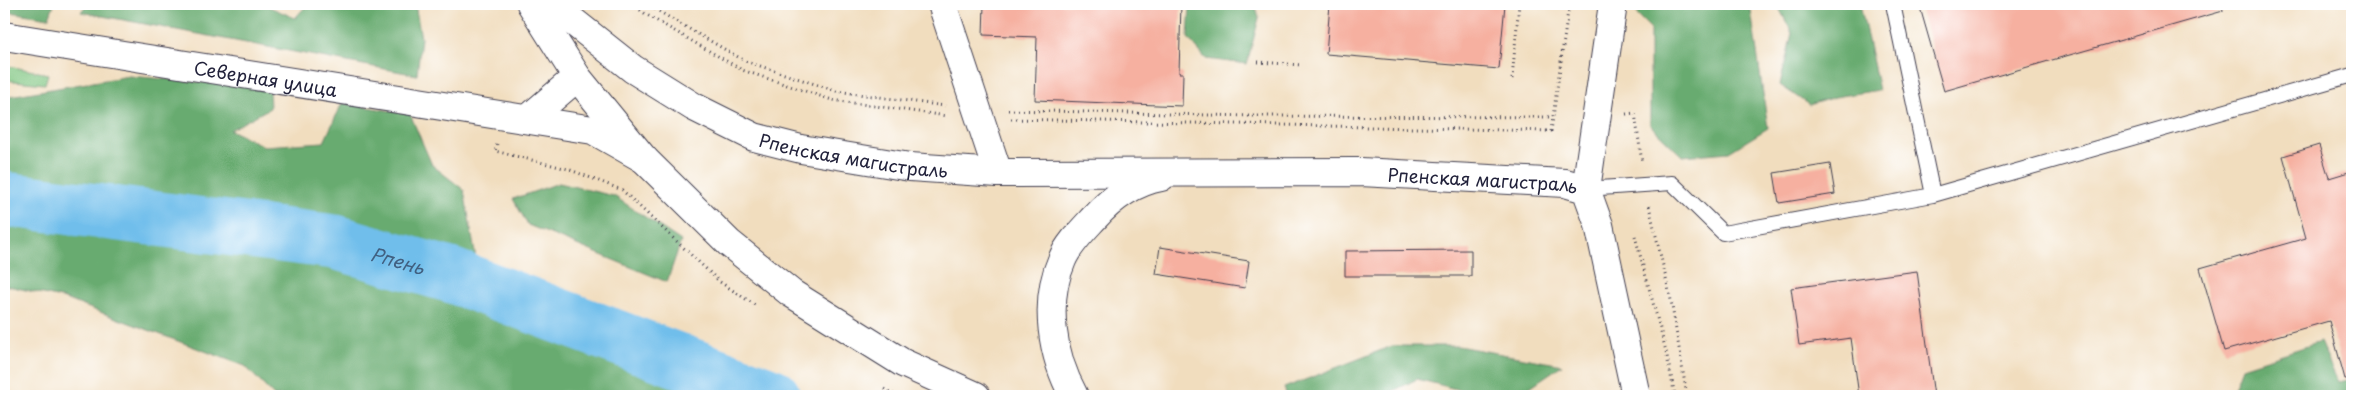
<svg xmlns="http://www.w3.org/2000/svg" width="2356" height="400" viewBox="0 0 2356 400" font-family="'Playpen Sans',sans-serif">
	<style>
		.green { fill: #80c681; stroke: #51745e }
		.forest { fill: #68ab6f; stroke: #456655 }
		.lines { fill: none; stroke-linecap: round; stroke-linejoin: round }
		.river { stroke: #70beeb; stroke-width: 55 }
		.building { fill: #f6b0a0 }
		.lane-casing { stroke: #413e4f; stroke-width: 16 }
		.street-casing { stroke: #413e4f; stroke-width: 30 }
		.secondary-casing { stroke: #413e4f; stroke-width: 30 }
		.path { stroke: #413e4f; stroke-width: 3; stroke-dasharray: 1 4; stroke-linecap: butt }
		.lane { stroke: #fff; stroke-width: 14 }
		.street { stroke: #fff; stroke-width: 28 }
		.secondary { stroke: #fff; stroke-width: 28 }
		.labels { text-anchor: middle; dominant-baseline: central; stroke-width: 4.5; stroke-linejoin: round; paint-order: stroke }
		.street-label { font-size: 18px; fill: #22223b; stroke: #fff }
		.water-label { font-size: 19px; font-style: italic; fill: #416081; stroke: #fff }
	</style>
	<rect width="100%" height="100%" fill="#fff"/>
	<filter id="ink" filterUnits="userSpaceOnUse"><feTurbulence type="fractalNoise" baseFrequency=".02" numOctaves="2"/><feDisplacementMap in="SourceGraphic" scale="10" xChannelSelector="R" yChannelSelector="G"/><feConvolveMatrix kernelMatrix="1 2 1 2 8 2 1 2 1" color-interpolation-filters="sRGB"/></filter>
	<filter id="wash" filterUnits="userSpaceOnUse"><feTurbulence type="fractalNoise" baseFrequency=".0096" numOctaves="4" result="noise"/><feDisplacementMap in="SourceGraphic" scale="20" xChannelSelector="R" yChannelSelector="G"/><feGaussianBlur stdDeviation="1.12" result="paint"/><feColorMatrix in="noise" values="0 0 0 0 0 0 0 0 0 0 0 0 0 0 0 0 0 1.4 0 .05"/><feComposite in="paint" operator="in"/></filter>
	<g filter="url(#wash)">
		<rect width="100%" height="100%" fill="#f1ddbe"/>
		<path class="green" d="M 4,65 L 48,74 L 45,84 L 4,80 Z"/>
		<path class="forest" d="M 4,4 L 54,4 L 49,18 L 4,11 Z
			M 87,4 L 263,4 L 295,18 L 308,4 L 415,4 L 421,38 L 417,75 L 81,12 Z
			M 1190,4 L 1255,4 L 1259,18 L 1247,64 L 1206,59 L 1188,38 Z
			M 1638,4 L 1750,4 L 1768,128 L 1729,152 L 1682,156 L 1650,125 L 1650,28 L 1637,15 Z
			M 1777,4 L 1860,4 L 1879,90 L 1835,97 L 1809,105 L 1780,85 L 1792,33 Z
			M 129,76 L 269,88 L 270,108 L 230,130 L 264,146 L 324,142 L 342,103 L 410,114 L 432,165 L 464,190 L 484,304 L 607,341 L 732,396 L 274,396 L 245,366 L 65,299 L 4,285 L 4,97 Z
			M 559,183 L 614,196 L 681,241 L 667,282 L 528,225 L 513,199 Z
			M 2320,342 L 2338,382 L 2352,379 L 2352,396 L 2231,396 L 2242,367 Z
			M 1392,346 L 1458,346 L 1562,365 L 1517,396 L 1483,396 L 1417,379 L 1383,396 L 1287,396 L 1284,388 Z"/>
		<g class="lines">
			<path class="river" id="s1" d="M 4,199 L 335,242 L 453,276 L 773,396"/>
		</g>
		<g id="blocks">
			<path class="building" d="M 984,4 L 1181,4 L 1179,73 L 1183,73 L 1182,106 L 1035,100 L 1037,37 L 983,35 Z
				M 1330,4 L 1505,4 L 1499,69 L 1326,54 Z
				M 1919,4 L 2222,4 L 2223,11 L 1944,91 Z
				M 2319,145 L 2329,178 L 2352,171 L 2352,378 L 2345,379 L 2329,321 L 2224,351 L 2200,268 L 2306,238 L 2283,156 Z
				M 1830,164 L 1835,194 L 1779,203 L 1774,173 Z
				M 1160,247 L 1249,261 L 1245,288 L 1156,274 Z
				M 1471,250 L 1471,276 L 1345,276 L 1345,251 Z
				M 1917,271 L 1934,396 L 1859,396 L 1851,338 L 1799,345 L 1791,288 Z"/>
		</g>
	</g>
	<g filter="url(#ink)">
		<use href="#blocks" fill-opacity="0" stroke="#413e4f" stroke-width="1"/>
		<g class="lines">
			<defs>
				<path id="lane" d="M 1586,189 L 1672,183 L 1723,233 L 1933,195 L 1893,4
					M 1933,195 L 2352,75"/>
				<g id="street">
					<path d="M 942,4 L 998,173"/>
					<path id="s2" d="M 4,36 L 593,130 L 644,159"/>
					<path d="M 528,119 L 577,77"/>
					<path d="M 1586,189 L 1613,4"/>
				</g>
				<g id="secondary">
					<path d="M 531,4 L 577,77 L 644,159 L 729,243 L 791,293 L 903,363 L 976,396"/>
					<path id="s3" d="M 551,4 L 633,69 L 694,107 L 754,137 L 801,149 L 910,167 L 998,173 L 1361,172 L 1565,183 L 1586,189 L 1599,225 L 1636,396"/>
					<path d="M 1074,396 C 1052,356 1043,303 1062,260 C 1068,245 1083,230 1094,218 C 1112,198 1134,182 1161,177"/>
				</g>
			</defs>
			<use href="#lane" class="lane-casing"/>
			<use href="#street" class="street-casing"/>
			<use href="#secondary" class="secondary-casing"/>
			<path class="path" d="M 632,4 L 647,15 L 742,70 L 832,100 L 947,116
				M 646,4 L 745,61 L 836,91 L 945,106
				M 1258,62 L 1301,65
				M 1512,79 L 1519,4
				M 1008,110 L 1249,116 L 1552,117
				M 1626,114 L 1635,113 L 1642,163
				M 1011,119 L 1551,131 L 1569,4
				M 497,144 L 495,151 L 568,169 L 622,190 L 720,282 L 755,305
				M 1649,206 L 1671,300 L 1687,396
				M 1635,236 L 1666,351 L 1675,396
				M 884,389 L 897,396"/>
			<use href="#lane" class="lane"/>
			<use href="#street" class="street"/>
			<use href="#secondary" class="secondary"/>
		</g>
	</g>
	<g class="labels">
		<g class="street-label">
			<text stroke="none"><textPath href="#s2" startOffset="265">Северная улица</textPath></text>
			<text stroke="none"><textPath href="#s3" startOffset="345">Рпенская магистраль</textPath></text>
			<text stroke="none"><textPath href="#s3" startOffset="976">Рпенская магистраль</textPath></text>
		</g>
		<g class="water-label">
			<text stroke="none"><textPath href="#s1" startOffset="399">Рпень</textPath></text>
		</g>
	</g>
	<rect width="2356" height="400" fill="none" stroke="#fff" stroke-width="20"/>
</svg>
